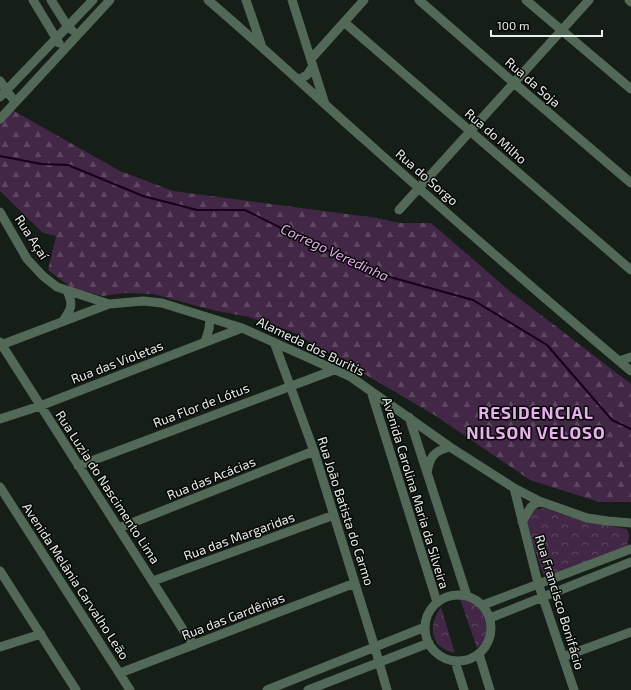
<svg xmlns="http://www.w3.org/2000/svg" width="631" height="690" viewBox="0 0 631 690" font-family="'Exo 2',sans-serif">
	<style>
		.forest { fill: url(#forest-firs) }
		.park { fill: url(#park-crowns) }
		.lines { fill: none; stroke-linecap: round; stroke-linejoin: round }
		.stream { stroke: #19001e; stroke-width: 2 }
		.minor { stroke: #536958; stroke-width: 9 }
		.labels { text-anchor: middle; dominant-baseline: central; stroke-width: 3; stroke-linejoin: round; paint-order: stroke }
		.street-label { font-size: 13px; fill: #eaefeb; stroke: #050705 }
		.water-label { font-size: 14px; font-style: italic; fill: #e5aaec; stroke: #050705 }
		.district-label { font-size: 17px; font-weight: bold; letter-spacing: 1px; fill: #e7b1ed; stroke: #050705 }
	</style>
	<defs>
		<pattern id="forest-firs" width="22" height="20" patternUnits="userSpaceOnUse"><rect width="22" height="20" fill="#432746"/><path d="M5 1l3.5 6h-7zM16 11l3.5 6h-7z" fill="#5e4761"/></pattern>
		<pattern id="park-crowns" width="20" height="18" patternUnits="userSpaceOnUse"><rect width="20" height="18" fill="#432746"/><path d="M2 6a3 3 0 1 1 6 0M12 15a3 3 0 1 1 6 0" fill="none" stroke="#5e4761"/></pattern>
	</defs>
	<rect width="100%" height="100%" fill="#161e18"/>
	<path class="forest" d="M 14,111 L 120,171 L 173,191 L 377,218 L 400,223 L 431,223 L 511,292 L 631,384 L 631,502 L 599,502 L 530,480 L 436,416 L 293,332 L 249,317 L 212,310 L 153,294 L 125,293 L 103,296 L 72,288 L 48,270 L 56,236 L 43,233 L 0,191 L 0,114 Z"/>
	<path class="park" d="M 543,508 L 582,521 L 627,529 L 629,536 L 627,547 L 548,576 L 543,574 L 526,522 L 534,510 Z
		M 460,599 L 472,602 L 487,617 L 488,632 L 484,641 L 477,648 Z
		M 441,607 L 455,653 C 429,648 428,625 441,607 Z"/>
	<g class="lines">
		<path class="stream" d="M 0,156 L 41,164 L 68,165 L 143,196 L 197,210 L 245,210 L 315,245 L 390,277 L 473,300 L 547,345 L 612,420 L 631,429"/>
		<path class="minor" d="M 33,0 L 59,43
			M 51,0 L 68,27 L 72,30
			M 208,0 C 262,46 313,94 366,141 C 453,219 541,296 631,371
			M 246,0 L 261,44
			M 292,0 L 325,104
			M 419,0 L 514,83 L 631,183
			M 526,0 L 631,89
			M 629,0 L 631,2
			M 344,22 L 631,270
			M 311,59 L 364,0
			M 298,80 L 307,75 L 313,66
			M 0,81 L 15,102
			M 0,97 L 93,0
			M 0,119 L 110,0
			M 399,210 L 589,0
			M 0,212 L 27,259 L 43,276 L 57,287 L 109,304
			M 63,321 C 71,309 74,305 67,291
			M 0,342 L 184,631 L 194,645
			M 205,342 L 209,329 L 210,318
			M 274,342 L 314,451 L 375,648 L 387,690
			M 1,345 L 109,304 L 143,301 L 162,303 L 242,328 L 351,377 L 450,447 L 514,488 L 539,501 L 587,518 L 608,521 L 631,523
			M 619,361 L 631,357
			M 371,391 L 437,602
			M 409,417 L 467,596
			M 0,419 L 40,406 L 242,328
			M 78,466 L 334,370
			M 427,473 C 430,456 434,451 450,447
			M 0,487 L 130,690
			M 514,488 L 538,583 L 574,690
			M 522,522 L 531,507 L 539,501
			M 119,528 L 314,451
			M 0,571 L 76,690
			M 153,581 L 334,515
			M425 628a33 33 0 1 1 66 0a33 33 0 1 1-66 0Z
			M 483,605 L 631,549
			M 490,618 L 631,562
			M 0,647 L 41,634
			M 479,654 L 490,690
			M 563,657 L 631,632
			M 455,661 L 464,690
			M 120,673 L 355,583
			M 267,690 L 425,627
			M 308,690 L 429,643"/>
	</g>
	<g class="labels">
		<g class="street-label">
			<text transform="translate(533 82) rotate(41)">Rua da Soja</text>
			<text transform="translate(496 136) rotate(41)">Rua do Milho</text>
			<text transform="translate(427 177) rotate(41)">Rua do Sorgo</text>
			<text transform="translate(32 237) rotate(57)">Rua Açaí</text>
			<text transform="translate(311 346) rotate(26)">Alameda dos Buritis</text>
			<text transform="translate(117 362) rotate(-21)">Rua das Violetas</text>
			<text transform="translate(201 405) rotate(-21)">Rua Flor de Lótus</text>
			<text transform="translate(211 478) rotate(-22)">Rua das Acácias</text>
			<text transform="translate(108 487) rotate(57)">Rua Luzia do Nascimento Lima</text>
			<text transform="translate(416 493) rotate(73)">Avenida Carolina Maria da Silveira</text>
			<text transform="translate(346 511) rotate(72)">Rua João Batista do Carmo</text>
			<text transform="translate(239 536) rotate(-20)">Rua das Margaridas</text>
			<text transform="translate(76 581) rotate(57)">Avenida Melânia Carvalho Leão</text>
			<text transform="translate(560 602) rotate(73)">Rua Francisco Bonifácio</text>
			<text transform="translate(233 616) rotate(-21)">Rua das Gardênias</text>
		</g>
		<g class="water-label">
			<text transform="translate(335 252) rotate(25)">Corrego Veredinha</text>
		</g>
		<g class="district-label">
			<text x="536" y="412">RESIDENCIAL<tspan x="536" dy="20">NILSON VELOSO</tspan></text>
		</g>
	</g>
	<path d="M491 30v6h111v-6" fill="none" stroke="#eaefeb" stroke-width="2"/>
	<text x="497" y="30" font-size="12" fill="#eaefeb" stroke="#050705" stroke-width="3" paint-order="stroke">100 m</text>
</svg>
